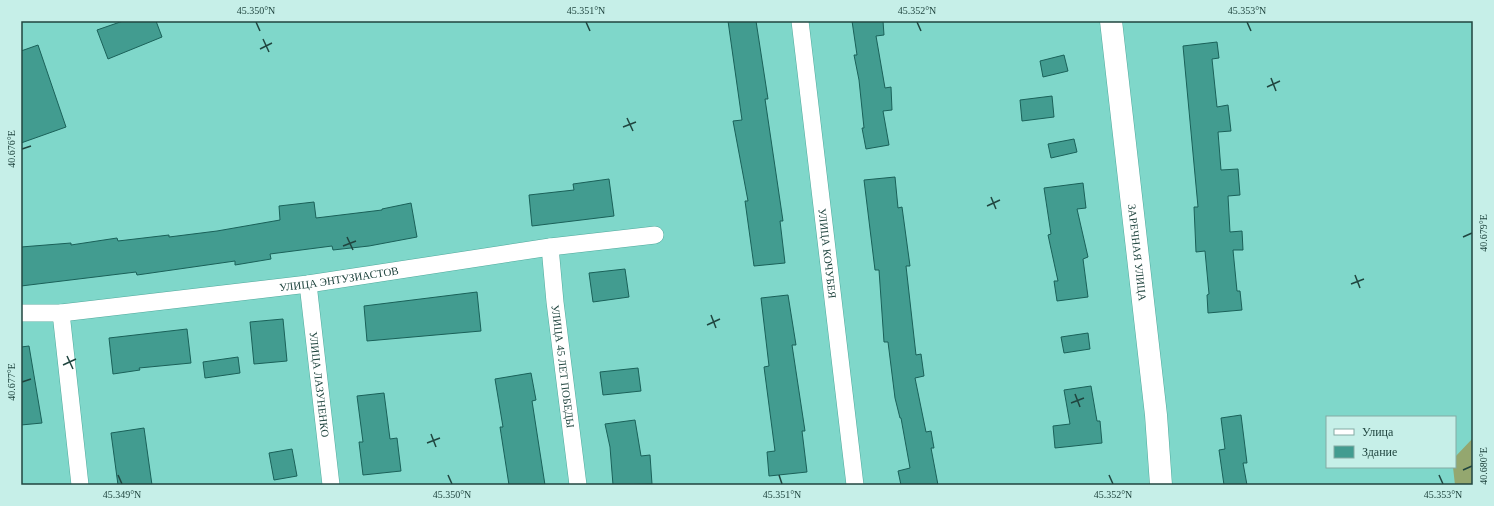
<svg xmlns="http://www.w3.org/2000/svg" width="1494" height="506" viewBox="0 0 1494 506" font-family="'Times New Roman',serif">
	<style>
		.water { fill: #94a76f }
		.building { fill: #429c90; stroke: #1a6159 }
		.lines { fill: none; stroke-linecap: round; stroke-linejoin: round }
		.street-casing { stroke: #50a99c; stroke-width: 18 }
		.secondary-casing { stroke: #50a99c; stroke-width: 23 }
		.street { stroke: #fff; stroke-width: 17 }
		.secondary { stroke: #fff; stroke-width: 22 }
		.ticks { fill: none; stroke: #20453f; stroke-width: 1.5 }
		.labels { text-anchor: middle; dominant-baseline: central; stroke-width: 3; stroke-linejoin: round; paint-order: stroke }
		.street-label { font-size: 11px; fill: #20453f; stroke: #c6efe8 }
		.neatline { fill: none; stroke: #20453f; stroke-width: 1.5 }
		.ticks-label { font-size: 10px; text-anchor: middle; fill: #20453f }
	</style>
	<rect width="100%" height="100%" fill="#7fd7ca"/>
	<path class="water" d="M 1473,438 L 1473,485 L 1455,485 L 1453,467 L 1455,467 L 1455,457 Z"/>
	<path class="building" d="M 123,21 L 156,21 L 162,37 L 108,59 L 97,30 Z
		M 728,21 L 756,21 L 768,99 L 765,99 L 783,221 L 780,221 L 785,263 L 754,266 L 745,201 L 748,201 L 733,121 L 742,120 Z
		M 852,21 L 883,21 L 884,35 L 876,36 L 885,88 L 891,87 L 892,110 L 883,111 L 889,145 L 866,149 L 862,128 L 864,128 L 859,80 L 854,55 L 857,55 Z
		M 1217,42 L 1219,58 L 1212,59 L 1217,107 L 1228,105 L 1231,131 L 1218,132 L 1221,170 L 1238,169 L 1240,195 L 1228,196 L 1230,232 L 1242,231 L 1243,250 L 1233,250 L 1237,291 L 1240,291 L 1242,310 L 1208,313 L 1207,295 L 1209,294 L 1205,251 L 1196,252 L 1194,207 L 1198,207 L 1183,46 Z
		M 38,45 L 66,127 L 21,143 L 21,51 Z
		M 1064,55 L 1068,71 L 1043,77 L 1040,61 Z
		M 1052,96 L 1054,117 L 1022,121 L 1020,100 Z
		M 1074,139 L 1077,152 L 1051,158 L 1048,144 Z
		M 895,177 L 898,208 L 902,207 L 910,266 L 906,266 L 916,355 L 921,354 L 924,376 L 915,378 L 926,432 L 931,431 L 934,448 L 931,448 L 938,485 L 901,485 L 898,471 L 910,468 L 901,418 L 900,418 L 895,398 L 888,342 L 884,342 L 879,270 L 875,270 L 864,180 Z
		M 609,179 L 614,216 L 532,226 L 529,195 L 574,190 L 573,184 Z
		M 1083,183 L 1086,208 L 1077,209 L 1088,257 L 1083,259 L 1088,297 L 1057,301 L 1054,281 L 1058,281 L 1048,235 L 1051,234 L 1044,188 Z
		M 314,202 L 316,218 L 382,210 L 382,209 L 411,203 L 417,237 L 369,246 L 333,250 L 332,246 L 270,254 L 271,259 L 235,265 L 235,261 L 137,275 L 136,272 L 21,286 L 21,247 L 71,243 L 71,245 L 117,238 L 118,241 L 169,235 L 169,237 L 217,231 L 280,220 L 279,206 Z
		M 625,269 L 629,297 L 593,302 L 589,273 Z
		M 477,292 L 481,331 L 367,341 L 364,306 Z
		M 788,295 L 796,345 L 792,345 L 805,431 L 802,431 L 807,472 L 769,476 L 767,452 L 775,451 L 764,367 L 769,366 L 761,298 Z
		M 283,319 L 287,361 L 254,364 L 250,322 Z
		M 187,329 L 191,363 L 139,368 L 140,370 L 113,374 L 109,338 Z
		M 1088,333 L 1090,349 L 1064,353 L 1061,337 Z
		M 29,346 L 42,423 L 21,425 L 21,347 Z
		M 238,357 L 240,373 L 205,378 L 203,362 Z
		M 638,368 L 641,391 L 603,395 L 600,372 Z
		M 531,373 L 536,400 L 532,401 L 545,485 L 509,485 L 500,427 L 503,427 L 495,379 Z
		M 1091,386 L 1097,421 L 1100,421 L 1102,443 L 1055,448 L 1053,426 L 1070,424 L 1064,390 Z
		M 384,393 L 390,439 L 397,438 L 401,471 L 363,475 L 359,442 L 363,442 L 357,396 Z
		M 1241,415 L 1247,463 L 1243,463 L 1247,485 L 1224,485 L 1219,450 L 1225,449 L 1221,418 Z
		M 635,420 L 641,456 L 650,455 L 652,484 L 613,485 L 610,447 L 605,424 Z
		M 144,428 L 152,485 L 118,485 L 111,433 Z
		M 292,449 L 297,476 L 274,480 L 269,453 Z"/>
	<g class="lines">
		<defs>
			<g id="street">
				<path id="s1" d="M 800,21 L 855,485"/>
				<path id="s2" d="M 550,247 L 555,302 L 578,485"/>
				<path id="s3" d="M 308,284 L 331,485"/>
				<path id="s4" d="M 21,313 L 61,313 L 308,284 L 550,247 L 655,235"/>
				<path d="M 61,313 L 80,485"/>
			</g>
			<g id="secondary">
				<path id="s5" d="M 1111,21 L 1156,415 L 1161,485"/>
			</g>
		</defs>
		<use href="#street" class="street-casing"/>
		<use href="#secondary" class="secondary-casing"/>
		<use href="#street" class="street"/>
		<use href="#secondary" class="secondary"/>
	</g>
	<path class="ticks" d="M 256,22 L 260,31M 586,22 L 590,31M 917,22 L 921,31M 1247,22 L 1251,31M 263,39 L 269,52M 260,49 L 272,43M 1271,78 L 1276,91M 1267,87 L 1280,81M 627,118 L 633,131M 623,127 L 636,122M 22,149 L 31,146M 991,197 L 996,209M 987,206 L 1000,200M 347,237 L 353,250M 1463,237 L 1472,233M 343,246 L 356,241M 1355,275 L 1360,288M 1351,284 L 1364,279M 711,315 L 716,328M 707,325 L 720,319M 67,356 L 73,369M 63,365 L 76,359M 22,382 L 31,379M 1075,394 L 1080,407M 1071,403 L 1084,398M 431,434 L 436,447M 427,443 L 440,438M 1463,470 L 1472,466M 118,475 L 122,484M 448,475 L 452,484M 779,475 L 782,484M 1109,475 L 1113,484M 1439,475 L 1443,484"/>
	<g class="labels">
		<g class="street-label">
			<text stroke="none"><textPath href="#s1" startOffset="234">УЛИЦА КОЧУБЕЯ</textPath></text>
			<text stroke="none"><textPath href="#s5" startOffset="233">ЗАРЕЧНАЯ УЛИЦА</textPath></text>
			<text stroke="none"><textPath href="#s4" startOffset="320">УЛИЦА ЭНТУЗИАСТОВ</textPath></text>
			<text stroke="none"><textPath href="#s2" startOffset="120">УЛИЦА 45 ЛЕТ ПОБЕДЫ</textPath></text>
			<text stroke="none"><textPath href="#s3" startOffset="101">УЛИЦА ЛАЗУНЕНКО</textPath></text>
		</g>
	</g>
	<rect width="1494" height="506" fill="none" stroke="#c6efe8" stroke-width="44"/>
	<rect x="1326" y="416" width="130" height="52" fill="#c6efe8" stroke="#84aba4"/>
	<rect x="1334" y="429" width="20" height="6" fill="#ffffff" stroke="#84aba4"/>
	<text x="1362" y="436" font-size="12" fill="#20453f">Улица</text>
	<rect x="1334" y="446" width="20" height="12" fill="#429c90" stroke="#84aba4"/>
	<text x="1362" y="456" font-size="12" fill="#20453f">Здание</text>
	<rect x="22" y="22" width="1450" height="462" class="neatline"/>
	<g class="ticks-label">
		<text x="256" y="14">45.350°N</text>
		<text x="586" y="14">45.351°N</text>
		<text x="917" y="14">45.352°N</text>
		<text x="1247" y="14">45.353°N</text>
		<text transform="translate(11 149) rotate(-90)" y="4">40.676°E</text>
		<text transform="translate(1483 233) rotate(-90)" y="4">40.679°E</text>
		<text transform="translate(11 382) rotate(-90)" y="4">40.677°E</text>
		<text transform="translate(1483 466) rotate(-90)" y="4">40.680°E</text>
		<text x="122" y="498">45.349°N</text>
		<text x="452" y="498">45.350°N</text>
		<text x="782" y="498">45.351°N</text>
		<text x="1113" y="498">45.352°N</text>
		<text x="1443" y="498">45.353°N</text>
	</g>
</svg>
